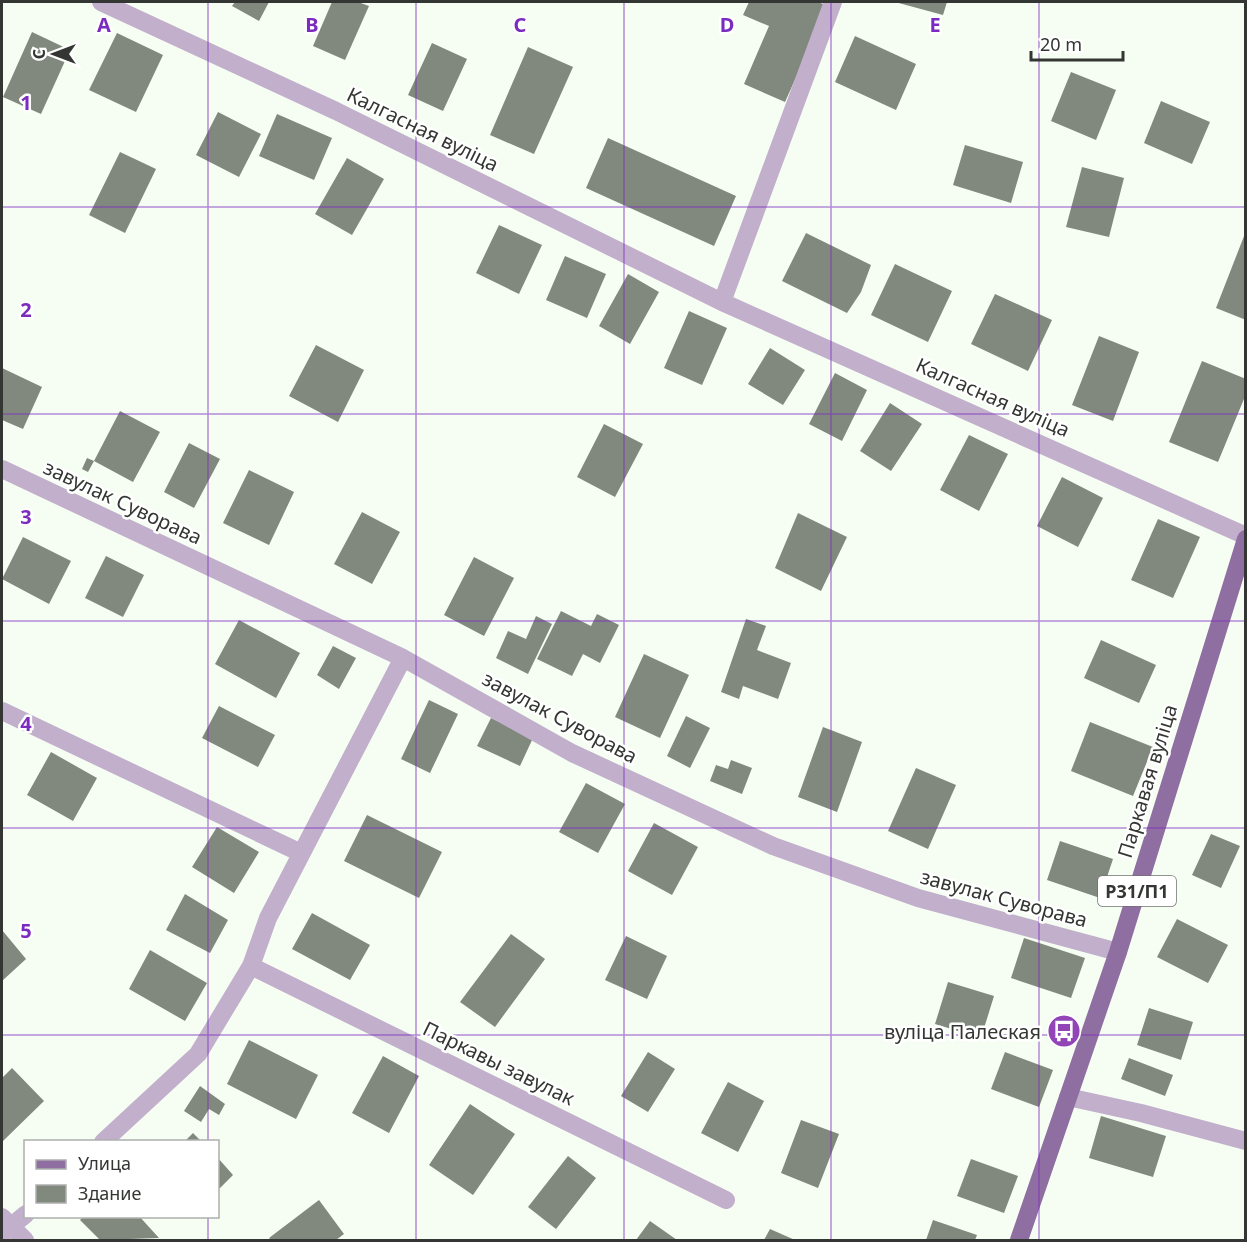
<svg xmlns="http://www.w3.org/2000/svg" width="1247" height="1242" viewBox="0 0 1247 1242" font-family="'Noto Sans',sans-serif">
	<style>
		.building { fill: #81887e }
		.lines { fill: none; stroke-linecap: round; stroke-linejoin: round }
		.minor { stroke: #c1afcb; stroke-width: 18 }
		.major { stroke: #8f6fa1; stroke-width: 18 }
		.grid { fill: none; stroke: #7b2cbf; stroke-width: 1.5; stroke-opacity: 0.55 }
		.labels { text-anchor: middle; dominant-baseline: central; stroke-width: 5; stroke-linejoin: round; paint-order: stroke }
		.shield { fill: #fff; stroke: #707270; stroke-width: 1.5 }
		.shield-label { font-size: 18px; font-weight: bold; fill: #333632 }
		.street-label { font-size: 20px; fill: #333632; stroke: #fff }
		.poi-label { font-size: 20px; fill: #333632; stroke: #fff; text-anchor: end }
		.grid-label { font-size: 20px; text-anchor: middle; font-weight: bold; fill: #7b2cbf; stroke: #fff; stroke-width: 5; stroke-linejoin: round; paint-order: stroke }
	</style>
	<rect width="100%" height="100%" fill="#f6fef3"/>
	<path class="building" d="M 235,2 L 269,2 L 259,21 L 232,6 Z
		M 332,2 L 358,2 L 369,6 L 345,60 L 313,46 Z
		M 749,2 L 818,2 L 828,6 L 785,102 L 744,84 L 769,26 L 743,15 Z
		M 895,2 L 947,2 L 943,15 Z
		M 32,32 L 70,50 L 41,114 L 3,97 Z
		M 117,33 L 163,55 L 136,112 L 89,90 Z
		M 855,36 L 916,64 L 896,110 L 835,82 Z
		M 432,43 L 467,59 L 443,111 L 408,95 Z
		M 528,47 L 573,67 L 534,154 L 490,135 Z
		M 1071,72 L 1116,90 L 1096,140 L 1051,121 Z
		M 1161,101 L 1210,122 L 1192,164 L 1144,143 Z
		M 218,112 L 261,134 L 239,177 L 196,155 Z
		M 277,114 L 332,138 L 314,180 L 259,156 Z
		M 608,138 L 736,196 L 714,246 L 586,188 Z
		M 965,145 L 1023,162 L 1011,203 L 953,185 Z
		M 120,152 L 156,169 L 125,233 L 89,215 Z
		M 347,158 L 384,179 L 352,235 L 315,214 Z
		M 1082,167 L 1124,178 L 1109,237 L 1066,227 Z
		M 499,225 L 542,245 L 519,294 L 476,273 Z
		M 1246,231 L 1246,320 L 1216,308 Z
		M 806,233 L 871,265 L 861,292 L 847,313 L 782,281 Z
		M 565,256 L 606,274 L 587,318 L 546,300 Z
		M 895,264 L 952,291 L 928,342 L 871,315 Z
		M 628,274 L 659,292 L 630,344 L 599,326 Z
		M 995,294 L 1052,320 L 1028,371 L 971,344 Z
		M 689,311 L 727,328 L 702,385 L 664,368 Z
		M 1099,336 L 1139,352 L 1113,421 L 1072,405 Z
		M 316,345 L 364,370 L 338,422 L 289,396 Z
		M 770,348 L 805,370 L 783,405 L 748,384 Z
		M 1202,361 L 1246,379 L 1246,394 L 1218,462 L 1169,442 Z
		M 2,368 L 42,387 L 23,429 L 2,420 Z
		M 835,373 L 867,390 L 842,441 L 809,424 Z
		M 890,403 L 922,424 L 891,471 L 860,451 Z
		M 120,411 L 160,432 L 133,482 L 94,461 L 88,472 L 82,469 L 87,458 L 94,461 Z
		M 604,424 L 643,444 L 615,497 L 577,477 Z
		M 969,435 L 1008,454 L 979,511 L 940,490 Z
		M 189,443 L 220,459 L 194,508 L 164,492 Z
		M 249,470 L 294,492 L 269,545 L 223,523 Z
		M 1062,477 L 1103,498 L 1078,547 L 1037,526 Z
		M 362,512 L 400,532 L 372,584 L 334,564 Z
		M 798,513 L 847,537 L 821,591 L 775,568 Z
		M 1158,519 L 1200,537 L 1173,598 L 1131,580 Z
		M 23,537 L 71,561 L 49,604 L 2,579 Z
		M 106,556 L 144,575 L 123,617 L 85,598 Z
		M 474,557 L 514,578 L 484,636 L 444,615 Z
		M 561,611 L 591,626 L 597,614 L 619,625 L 600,663 L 583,654 L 572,676 L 537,659 Z
		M 536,616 L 552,624 L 528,674 L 496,658 L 508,631 L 526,639 Z
		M 746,619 L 766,626 L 757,650 L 791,663 L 778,699 L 743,686 L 739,699 L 721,692 Z
		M 239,620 L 300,653 L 276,698 L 215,664 Z
		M 1101,640 L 1156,665 L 1139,703 L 1084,678 Z
		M 333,646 L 356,658 L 339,689 L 317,675 Z
		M 644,654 L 689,675 L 660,738 L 615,717 Z
		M 429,700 L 458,714 L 430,773 L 401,759 Z
		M 219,706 L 275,735 L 258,767 L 202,738 Z
		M 686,716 L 710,728 L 690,768 L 667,756 Z
		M 491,718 L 533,738 L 520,766 L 477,746 Z
		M 1090,722 L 1153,747 L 1133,796 L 1071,771 Z
		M 823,727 L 862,742 L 837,812 L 798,797 Z
		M 51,752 L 97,778 L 73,821 L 27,795 Z
		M 731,760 L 752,768 L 742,794 L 710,781 L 716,765 L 728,769 Z
		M 916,768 L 956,785 L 928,849 L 888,831 Z
		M 586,783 L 625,804 L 598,853 L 559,832 Z
		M 367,815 L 442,852 L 419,898 L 344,861 Z
		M 654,823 L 698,847 L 672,895 L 628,871 Z
		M 217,827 L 259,852 L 234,893 L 192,867 Z
		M 1211,834 L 1240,846 L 1221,888 L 1192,875 Z
		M 1060,841 L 1113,859 L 1100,898 L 1047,880 Z
		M 185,894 L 228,920 L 210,953 L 166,930 Z
		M 312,913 L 370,945 L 350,980 L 292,949 Z
		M 1177,919 L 1228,945 L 1208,983 L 1157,957 Z
		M 2,930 L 26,959 L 2,981 Z
		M 511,934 L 545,959 L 495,1027 L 460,1002 Z
		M 626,936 L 667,956 L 647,999 L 605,980 Z
		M 1024,938 L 1085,958 L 1071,998 L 1011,978 Z
		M 150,950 L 207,983 L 185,1021 L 129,989 Z
		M 948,982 L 994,996 L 981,1038 L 935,1024 Z
		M 1149,1008 L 1193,1022 L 1181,1060 L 1137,1045 Z
		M 249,1040 L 318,1075 L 296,1119 L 227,1084 Z
		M 648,1052 L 675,1069 L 648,1112 L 621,1096 Z
		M 1005,1052 L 1053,1070 L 1039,1107 L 991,1089 Z
		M 383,1056 L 419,1076 L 389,1133 L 352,1113 Z
		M 1129,1058 L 1173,1075 L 1165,1096 L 1121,1079 Z
		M 12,1068 L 44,1101 L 3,1141 L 2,1078 Z
		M 728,1082 L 764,1101 L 738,1152 L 701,1133 Z
		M 200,1086 L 225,1104 L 219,1115 L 209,1109 L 201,1122 L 184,1111 Z
		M 470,1104 L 515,1134 L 473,1195 L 429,1165 Z
		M 1101,1116 L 1166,1136 L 1153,1177 L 1089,1158 Z
		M 801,1120 L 839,1134 L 818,1188 L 781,1173 Z
		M 193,1133 L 202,1142 L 184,1142 Z
		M 568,1156 L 596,1178 L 556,1229 L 528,1207 Z
		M 218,1158 L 233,1175 L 218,1190 Z
		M 971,1159 L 1018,1176 L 1004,1213 L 957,1196 Z
		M 319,1200 L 344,1234 L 336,1240 L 271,1240 L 269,1238 Z
		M 84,1216 L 139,1216 L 159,1238 L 100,1240 L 80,1220 Z
		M 933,1220 L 977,1235 L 975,1240 L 926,1240 Z
		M 650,1221 L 677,1240 L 636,1240 Z
		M 770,1229 L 795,1240 L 764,1240 Z"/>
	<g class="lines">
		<path class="minor" d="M 101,2 L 336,111 L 722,302 L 1246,536
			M 722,302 L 833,2
			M 2,469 L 403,658 L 572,753 L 773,846 L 918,898 L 1118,952
			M 2,711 L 301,853
			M 251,966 L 726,1200
			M 1068,1097 L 1141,1113 L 1246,1141
			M 103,1142 L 198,1054 L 251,966 L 268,918 L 403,658
			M 2,1217 L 25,1240
			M 3,1233 L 26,1214"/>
		<path class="major" d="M 1019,1240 L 1118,952 L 1246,539"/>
	</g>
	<path class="grid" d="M 208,2 L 208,1142M 416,2 L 416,1240M 624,2 L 624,1240M 831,2 L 831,1240M 1039,2 L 1039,1240M 2,207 L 1246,207M 2,414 L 1246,414M 2,621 L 1246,621M 2,828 L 1246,828M 2,1035 L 1246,1035M 208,1216 L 208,1240"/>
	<defs>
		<symbol id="bus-disc" viewBox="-11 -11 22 22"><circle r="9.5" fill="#9145b6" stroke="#fff"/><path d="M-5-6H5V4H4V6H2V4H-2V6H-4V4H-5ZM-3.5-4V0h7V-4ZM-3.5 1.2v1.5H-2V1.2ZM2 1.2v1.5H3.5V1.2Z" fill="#fff"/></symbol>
	</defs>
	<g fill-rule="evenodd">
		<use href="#bus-disc" x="1045" y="1012" width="38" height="38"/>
	</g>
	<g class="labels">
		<rect class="shield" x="1098" y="876" width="78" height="30" rx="4.5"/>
		<g class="shield-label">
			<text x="1137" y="891">Р31/П1</text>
		</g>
		<g class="street-label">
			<text transform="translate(423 129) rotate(26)">Калгасная вуліца</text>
			<text transform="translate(993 397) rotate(24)">Калгасная вуліца</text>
			<text transform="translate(123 502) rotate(25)">завулак Суворава</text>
			<text transform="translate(560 717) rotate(28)">завулак Суворава</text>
			<text transform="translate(1147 781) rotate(-73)">Паркавая вуліца</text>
			<text transform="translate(1004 898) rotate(15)">завулак Суворава</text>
			<text transform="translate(499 1063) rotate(26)">Паркавы завулак</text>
		</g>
		<g class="poi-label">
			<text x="1041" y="1031">вуліца Палеская</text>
		</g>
	</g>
	<g class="grid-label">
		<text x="104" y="32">A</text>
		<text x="312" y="32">B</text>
		<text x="520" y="32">C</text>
		<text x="727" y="32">D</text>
		<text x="935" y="32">E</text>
		<text x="26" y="110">1</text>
		<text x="26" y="317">2</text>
		<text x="26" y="524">3</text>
		<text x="26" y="731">4</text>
		<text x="26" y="938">5</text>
	</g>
	<rect width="1247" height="1242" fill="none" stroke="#333632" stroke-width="6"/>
	<rect x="24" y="1140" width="195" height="78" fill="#ffffff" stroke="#adafad" stroke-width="1.5"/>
	<rect x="36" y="1160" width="30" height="9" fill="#8f6fa1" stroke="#adafad" stroke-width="1.5"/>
	<text x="78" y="1170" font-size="18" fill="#333632">Улица</text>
	<rect x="36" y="1185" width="30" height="18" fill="#81887e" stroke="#adafad" stroke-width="1.5"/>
	<text x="78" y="1200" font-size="18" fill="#333632">Здание</text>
	<g transform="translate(54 54) rotate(270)" stroke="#ffffff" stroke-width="4.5" paint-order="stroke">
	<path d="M0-4.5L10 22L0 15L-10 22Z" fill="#333632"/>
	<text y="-9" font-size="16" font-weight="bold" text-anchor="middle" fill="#333632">С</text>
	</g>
	<path d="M1031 51v9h92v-9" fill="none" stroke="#333632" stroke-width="3"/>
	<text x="1040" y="51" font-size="18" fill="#333632" stroke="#ffffff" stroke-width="4.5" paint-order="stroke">20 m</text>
</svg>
